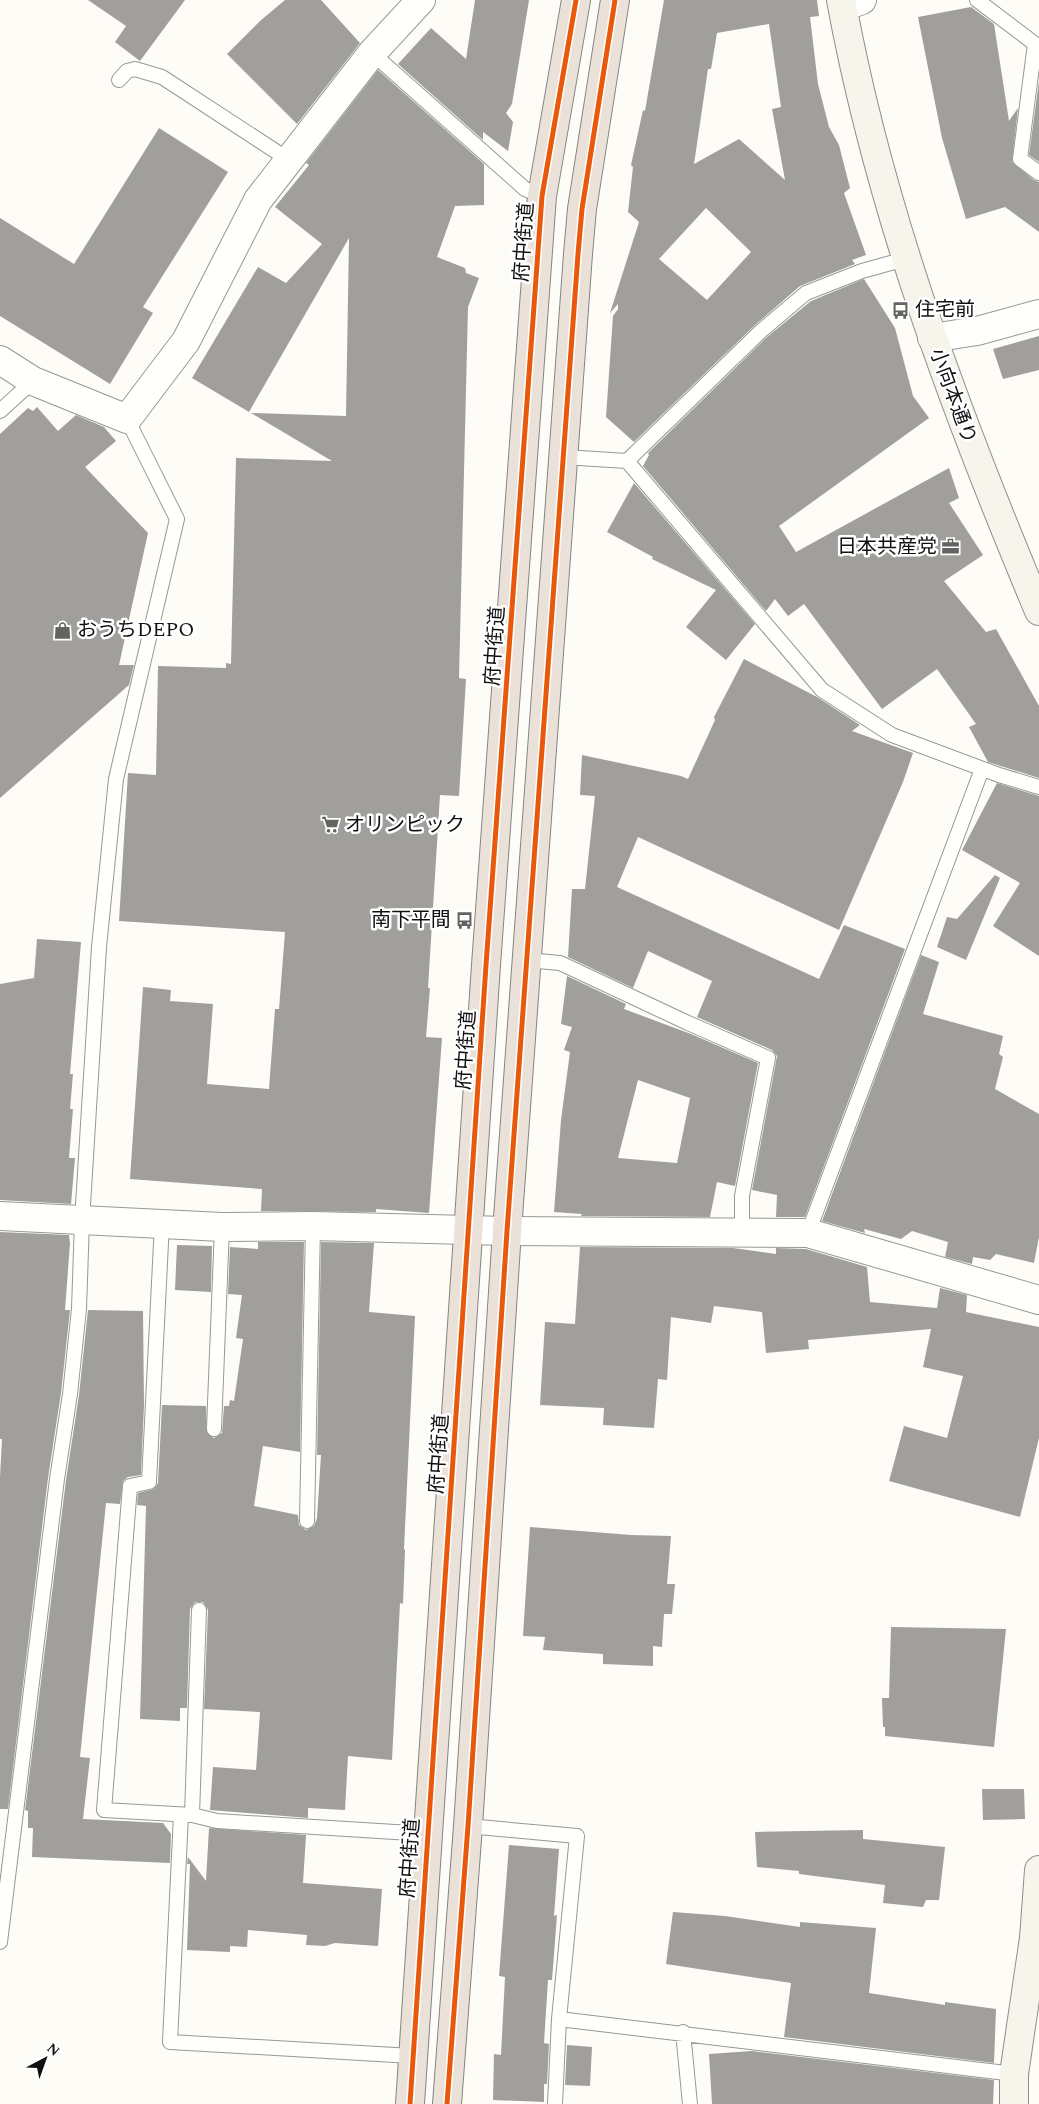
<svg xmlns="http://www.w3.org/2000/svg" width="1039" height="2104" viewBox="0 0 1039 2104" font-family="Spectral,'Noto Sans JP',serif">
	<style>
		.building { fill: #a19f9c; fill-rule: evenodd }
		.lines { fill: none; stroke-linecap: round; stroke-linejoin: round }
		.lane-casing { stroke: #979795; stroke-width: 16 }
		.street-casing { stroke: #979795; stroke-width: 30 }
		.secondary-casing { stroke: #8e8d8b; stroke-width: 30 }
		.highway-casing { stroke: #858482; stroke-width: 30 }
		.lane { stroke: #fffffe; stroke-width: 14 }
		.street { stroke: #fffffe; stroke-width: 28 }
		.secondary { stroke: #f6f4eb; stroke-width: 28 }
		.highway { stroke: #eae1d8; stroke-width: 28 }
		.cycleway-casing { stroke: #fff; stroke-width: 8 }
		.cycleway { stroke: #e8590c; stroke-width: 5 }
		.labels { text-anchor: middle; dominant-baseline: central; stroke-width: 5; stroke-linejoin: round; paint-order: stroke }
		.street-label { font-size: 20px; fill: #111; stroke: #fff }
		.poi-label { font-size: 20px; fill: #111; stroke: #fff; text-anchor: start }
	</style>
	<rect width="100%" height="100%" fill="#fdfcf7"/>
	<path class="building" d="M 88,0 L 185,0 L 140,61 L 115,42 L 126,26 Z
		M 285,0 L 321,0 L 360,43 L 297,124 L 227,54 L 260,21 Z
		M 475,0 L 529,0 L 512,104 L 506,113 L 513,122 L 508,151 L 483,132 L 483,140 L 398,64 L 431,28 L 466,59 Z
		M 664,0 L 817,0 L 819,16 L 810,17 L 818,84 L 829,127 L 839,145 L 850,188 L 844,193 L 866,255 L 852,260 L 855,264 L 800,286 L 755,325 L 634,442 L 606,417 L 613,316 L 618,309 L 618,304 L 610,313 L 639,222 L 628,212 L 633,167 L 631,165 L 643,110 L 645,111 ZM 769,24 L 781,107 L 772,109 L 785,180 L 739,139 L 694,164 L 708,69 L 711,69 L 717,33 ZM 706,208 L 751,252 L 707,300 L 659,259 Z
		M 971,7 L 994,24 L 1009,121 L 1018,108 L 1012,162 L 1034,180 L 1039,182 L 1039,232 L 1005,207 L 966,219 L 942,138 L 918,17 Z
		M 378,70 L 484,164 L 484,205 L 455,206 L 437,257 L 465,268 L 466,273 L 479,278 L 468,307 L 459,678 L 466,679 L 459,796 L 440,795 L 428,988 L 430,988 L 426,1037 L 442,1038 L 429,1213 L 376,1209 L 376,1212 L 261,1211 L 262,1189 L 130,1179 L 143,987 L 171,990 L 170,1001 L 213,1004 L 207,1084 L 269,1089 L 275,1009 L 279,1009 L 285,932 L 119,921 L 128,773 L 156,775 L 158,666 L 226,668 L 226,663 L 231,664 L 236,458 L 332,461 L 251,413 L 346,416 L 349,238 L 249,412 L 192,378 L 258,267 L 286,283 L 322,244 L 275,207 L 309,165 L 306,163 Z
		M 1039,81 L 1039,162 L 1029,155 Z
		M 159,128 L 228,172 L 143,307 L 153,313 L 110,384 L 0,316 L 0,218 L 74,264 Z
		M 864,279 L 895,328 L 913,396 L 929,418 L 779,526 L 796,552 L 949,468 L 959,498 L 949,503 L 983,555 L 944,581 L 986,632 L 996,629 L 1039,706 L 1039,778 L 988,762 L 969,727 L 976,724 L 937,669 L 882,709 L 804,604 L 788,616 L 775,599 L 766,611 L 643,466 L 649,455 L 648,453 L 767,337 L 811,301 Z
		M 1039,336 L 1039,370 L 1003,379 L 993,349 Z
		M 37,407 L 58,431 L 76,415 L 104,427 L 116,441 L 85,467 L 148,533 L 119,665 L 134,665 L 129,685 L 0,798 L 0,434 L 28,408 L 33,411 Z
		M 634,483 L 755,624 L 726,660 L 686,627 L 716,590 L 652,559 L 653,557 L 607,532 Z
		M 744,659 L 817,697 L 860,725 L 852,731 L 913,753 L 903,782 L 839,930 L 638,837 L 617,887 L 819,979 L 844,925 L 905,949 L 805,1217 L 776,1217 L 777,1195 L 752,1190 L 777,1056 L 772,1050 L 697,1017 L 712,981 L 648,951 L 633,988 L 568,957 L 572,889 L 585,889 L 595,796 L 580,795 L 582,755 L 681,776 L 688,779 L 715,720 L 714,717 Z
		M 997,783 L 1039,796 L 1039,956 L 993,926 L 1020,883 L 962,850 Z
		M 995,875 L 1000,878 L 966,960 L 937,947 L 947,917 L 957,919 Z
		M 37,939 L 81,942 L 70,1074 L 73,1074 L 70,1109 L 73,1109 L 69,1158 L 75,1158 L 71,1204 L 0,1200 L 0,984 L 34,978 Z
		M 921,955 L 939,962 L 923,1014 L 1003,1036 L 999,1054 L 1003,1057 L 995,1089 L 1039,1114 L 1039,1237 L 1034,1263 L 996,1254 L 990,1260 L 973,1257 L 972,1264 L 945,1257 L 948,1242 L 912,1231 L 901,1239 L 864,1229 L 865,1233 L 822,1221 Z
		M 567,976 L 626,1004 L 624,1009 L 691,1034 L 758,1063 L 735,1186 L 717,1182 L 710,1217 L 581,1216 L 582,1214 L 554,1212 L 561,1120 L 570,1052 L 564,1050 L 572,1027 L 561,1024 ZM 638,1080 L 690,1098 L 677,1163 L 618,1158 Z
		M 0,1232 L 69,1235 L 70,1243 L 65,1310 L 70,1310 L 61,1393 L 48,1478 L 8,1809 L 0,1809 L 0,1477 L 2,1439 L 0,1439 Z
		M 258,1242 L 304,1242 L 300,1452 L 263,1446 L 254,1506 L 298,1515 L 299,1525 L 306,1530 L 314,1526 L 317,1518 L 321,1455 L 317,1455 L 321,1242 L 374,1243 L 369,1312 L 415,1316 L 404,1549 L 405,1550 L 403,1604 L 400,1603 L 392,1760 L 348,1756 L 345,1810 L 308,1808 L 308,1818 L 210,1810 L 213,1767 L 256,1770 L 260,1712 L 204,1709 L 208,1610 L 203,1602 L 195,1602 L 190,1609 L 187,1708 L 180,1708 L 180,1721 L 140,1719 L 146,1506 L 137,1505 L 138,1493 L 154,1489 L 158,1483 L 162,1405 L 206,1406 L 207,1433 L 214,1438 L 222,1433 L 224,1406 L 229,1406 L 230,1400 L 234,1401 L 243,1339 L 236,1338 L 242,1295 L 228,1294 L 230,1247 L 258,1249 Z
		M 177,1245 L 212,1246 L 211,1292 L 175,1290 Z
		M 580,1247 L 733,1248 L 776,1254 L 776,1248 L 806,1249 L 867,1267 L 870,1302 L 937,1308 L 940,1288 L 967,1295 L 966,1312 L 1039,1327 L 1039,1438 L 1020,1517 L 889,1481 L 904,1426 L 947,1438 L 963,1376 L 923,1367 L 931,1329 L 808,1340 L 809,1349 L 766,1353 L 762,1312 L 714,1306 L 711,1323 L 671,1317 L 667,1380 L 658,1379 L 654,1428 L 603,1425 L 604,1408 L 540,1405 L 545,1322 L 575,1324 Z
		M 88,1310 L 143,1311 L 144,1405 L 141,1475 L 128,1477 L 123,1481 L 120,1504 L 106,1503 L 80,1757 L 90,1758 L 83,1819 L 163,1823 L 171,1834 L 170,1863 L 32,1857 L 33,1828 L 28,1828 L 28,1811 L 25,1810 L 66,1480 L 79,1395 Z
		M 530,1527 L 631,1535 L 671,1536 L 667,1584 L 675,1584 L 672,1614 L 664,1614 L 662,1647 L 653,1646 L 653,1666 L 603,1664 L 603,1654 L 543,1650 L 545,1637 L 523,1636 Z
		M 891,1627 L 1006,1629 L 994,1747 L 885,1736 L 885,1727 L 883,1727 L 882,1698 L 889,1698 Z
		M 982,1789 L 1024,1789 L 1025,1819 L 983,1820 Z
		M 209,1828 L 306,1835 L 303,1883 L 382,1889 L 378,1946 L 335,1943 L 325,1946 L 306,1945 L 307,1935 L 248,1930 L 247,1947 L 230,1946 L 230,1952 L 187,1950 L 190,1864 L 187,1864 L 188,1857 L 206,1881 Z
		M 863,1830 L 863,1839 L 945,1847 L 939,1900 L 926,1900 L 923,1907 L 883,1903 L 885,1885 L 799,1874 L 799,1871 L 757,1867 L 755,1832 Z
		M 509,1845 L 559,1849 L 554,1916 L 557,1915 L 552,1980 L 548,1980 L 544,2043 L 549,2044 L 547,2084 L 544,2084 L 544,2102 L 493,2100 L 494,2054 L 501,2055 L 505,1977 L 499,1976 Z
		M 673,1912 L 725,1916 L 800,1927 L 800,1922 L 876,1928 L 869,1993 L 945,2005 L 945,2002 L 996,2009 L 994,2063 L 784,2037 L 791,1983 L 666,1964 Z
		M 567,2045 L 592,2047 L 590,2086 L 565,2085 Z
		M 752,2051 L 994,2080 L 993,2104 L 712,2104 L 709,2054 Z"/>
	<g class="lines">
		<defs>
			<path id="lane" d="M 977,0 L 1039,47
				M 1035,44 L 1020,159 L 1039,173
				M 372,53 L 525,189 L 542,196
				M 119,80 L 127,71 L 135,69 L 162,77 L 289,160
				M 0,411 L 33,381
				M 563,457 L 627,461 L 822,690 L 892,735 L 999,775 L 1039,787
				M 627,461 L 761,331 L 806,293 L 862,271 L 905,259
				M 526,960 L 560,963 L 688,1023 L 768,1058 L 742,1196 L 742,1232
				M 162,1223 L 149,1482 L 130,1486 L 104,1810 L 192,1815 L 217,1821 L 427,1834
				M 808,1233 L 982,769
				M 214,1429 L 222,1227
				M 307,1521 L 313,1226
				M 181,1815 L 170,2042 L 412,2056
				M 192,1815 L 199,1610
				M 468,1826 L 577,1836 L 559,2019 L 555,2104
				M 0,1942 L 57,1479 L 70,1394 L 79,1309 L 82,1221 L 99,947 L 116,779 L 177,519 L 127,419
				M 559,2019 L 1014,2074
				M 683,2032 L 690,2104"/>
			<path id="street" d="M 843,7 L 862,0
				M 932,338 L 977,331 L 1039,314
				M 0,360 L 33,381 L 127,419 L 186,341 L 258,200 L 372,53 L 421,0
				M 0,1216 L 222,1227 L 313,1226 L 507,1231 L 808,1233 L 1039,1300"/>
			<path id="secondary" d="M 841,0 C 880,212 956,413 1039,611
				M 1014,2104 L 1014,2074 L 1034,1938 L 1039,1870"/>
			<path id="highway" d="M 410,2104 L 486,965 L 542,196 L 576,0
				M 447,2104 L 468,1826 L 507,1231 L 578,254 L 582,209 L 615,0"/>
		</defs>
		<use href="#lane" class="lane-casing"/>
		<use href="#street" class="street-casing"/>
		<use href="#secondary" class="secondary-casing"/>
		<use href="#highway" class="highway-casing"/>
		<use href="#lane" class="lane"/>
		<use href="#street" class="street"/>
		<use href="#secondary" class="secondary"/>
		<use href="#highway" class="highway"/>
		<defs>
			<path id="cycleway" d="M 410,2104 L 486,965 L 542,196 L 576,0
				M 447,2104 L 468,1826 L 507,1231 L 578,254 L 582,209 L 615,0"/>
		</defs>
		<use href="#cycleway" class="cycleway-casing"/>
		<use href="#cycleway" class="cycleway"/>
	</g>
	<defs>
		<symbol id="bus-bare" viewBox="-9 -9 18 18"><path d="M-5-6H5V4H4V6H2V4H-2V6H-4V4H-5ZM-3.5-4V0h7V-4ZM-3.5 1.2v1.5H-2V1.2ZM2 1.2v1.5H3.5V1.2Z" fill="#646362" stroke="#fff" stroke-width="2.5" paint-order="stroke"/></symbol>
		<symbol id="office-bare" viewBox="-9 -9 18 18"><path d="M-6-3h4V-5.5h4V-3h4V5H-6ZM-1-4.5V-3h2v-1.5ZM-6 0V1H6V0Z" fill="#646362" stroke="#fff" stroke-width="2.5" paint-order="stroke"/></symbol>
		<symbol id="shop-bare" viewBox="-9 -9 18 18"><path d="M-5-2.5h2.3a2.7 3.5 0 0 1 5.4 0H5L5.5 6h-11ZM-1.5-2.5h3a1.5 2.3 0 0 0-3 0Z" fill="#646362" stroke="#fff" stroke-width="2.5" paint-order="stroke"/></symbol>
		<symbol id="supermarket-bare" viewBox="-9 -9 18 18"><path d="M-6-5.5h2.5l.6 2H6L4.5 2H-2.5L-4.4-4H-6ZM-1.5 3.2a1.3 1.3 0 1 0 .1 0ZM3 3.2a1.3 1.3 0 1 0 .1 0Z" fill="#646362" stroke="#fff" stroke-width="2.5" paint-order="stroke"/></symbol>
	</defs>
	<g fill-rule="evenodd">
		<use href="#bus-bare" x="888" y="298" width="25" height="25"/>
		<use href="#office-bare" x="938" y="534" width="25" height="25"/>
		<use href="#shop-bare" x="50" y="618" width="25" height="25"/>
		<use href="#supermarket-bare" x="318" y="812" width="25" height="25"/>
		<use href="#bus-bare" x="452" y="908" width="25" height="25"/>
	</g>
	<g class="labels">
		<g class="street-label">
			<text transform="translate(524 242) rotate(-86)">府中街道</text>
			<text transform="translate(953 396) rotate(70)">小向本通り</text>
			<text transform="translate(495 646) rotate(-86)">府中街道</text>
			<text transform="translate(466 1050) rotate(-86)">府中街道</text>
			<text transform="translate(439 1454) rotate(-86)">府中街道</text>
			<text transform="translate(410 1858) rotate(-86)">府中街道</text>
		</g>
		<g class="poi-label">
			<text x="915" y="310">住宅前</text>
			<text x="937" y="547" text-anchor="end">日本共産党</text>
			<text x="77" y="630">おうちDEPO</text>
			<text x="345" y="825">オリンピック</text>
			<text x="451" y="920" text-anchor="end">南下平間</text>
		</g>
	</g>
	<g transform="translate(45 2059) rotate(41)" stroke="#ffffff" stroke-width="4" paint-order="stroke">
	<path d="M0-4L9 19L0 12L-9 19Z" fill="#111111"/>
	<text y="-8" font-size="14" font-weight="bold" text-anchor="middle" fill="#111111">N</text>
	</g>
</svg>
